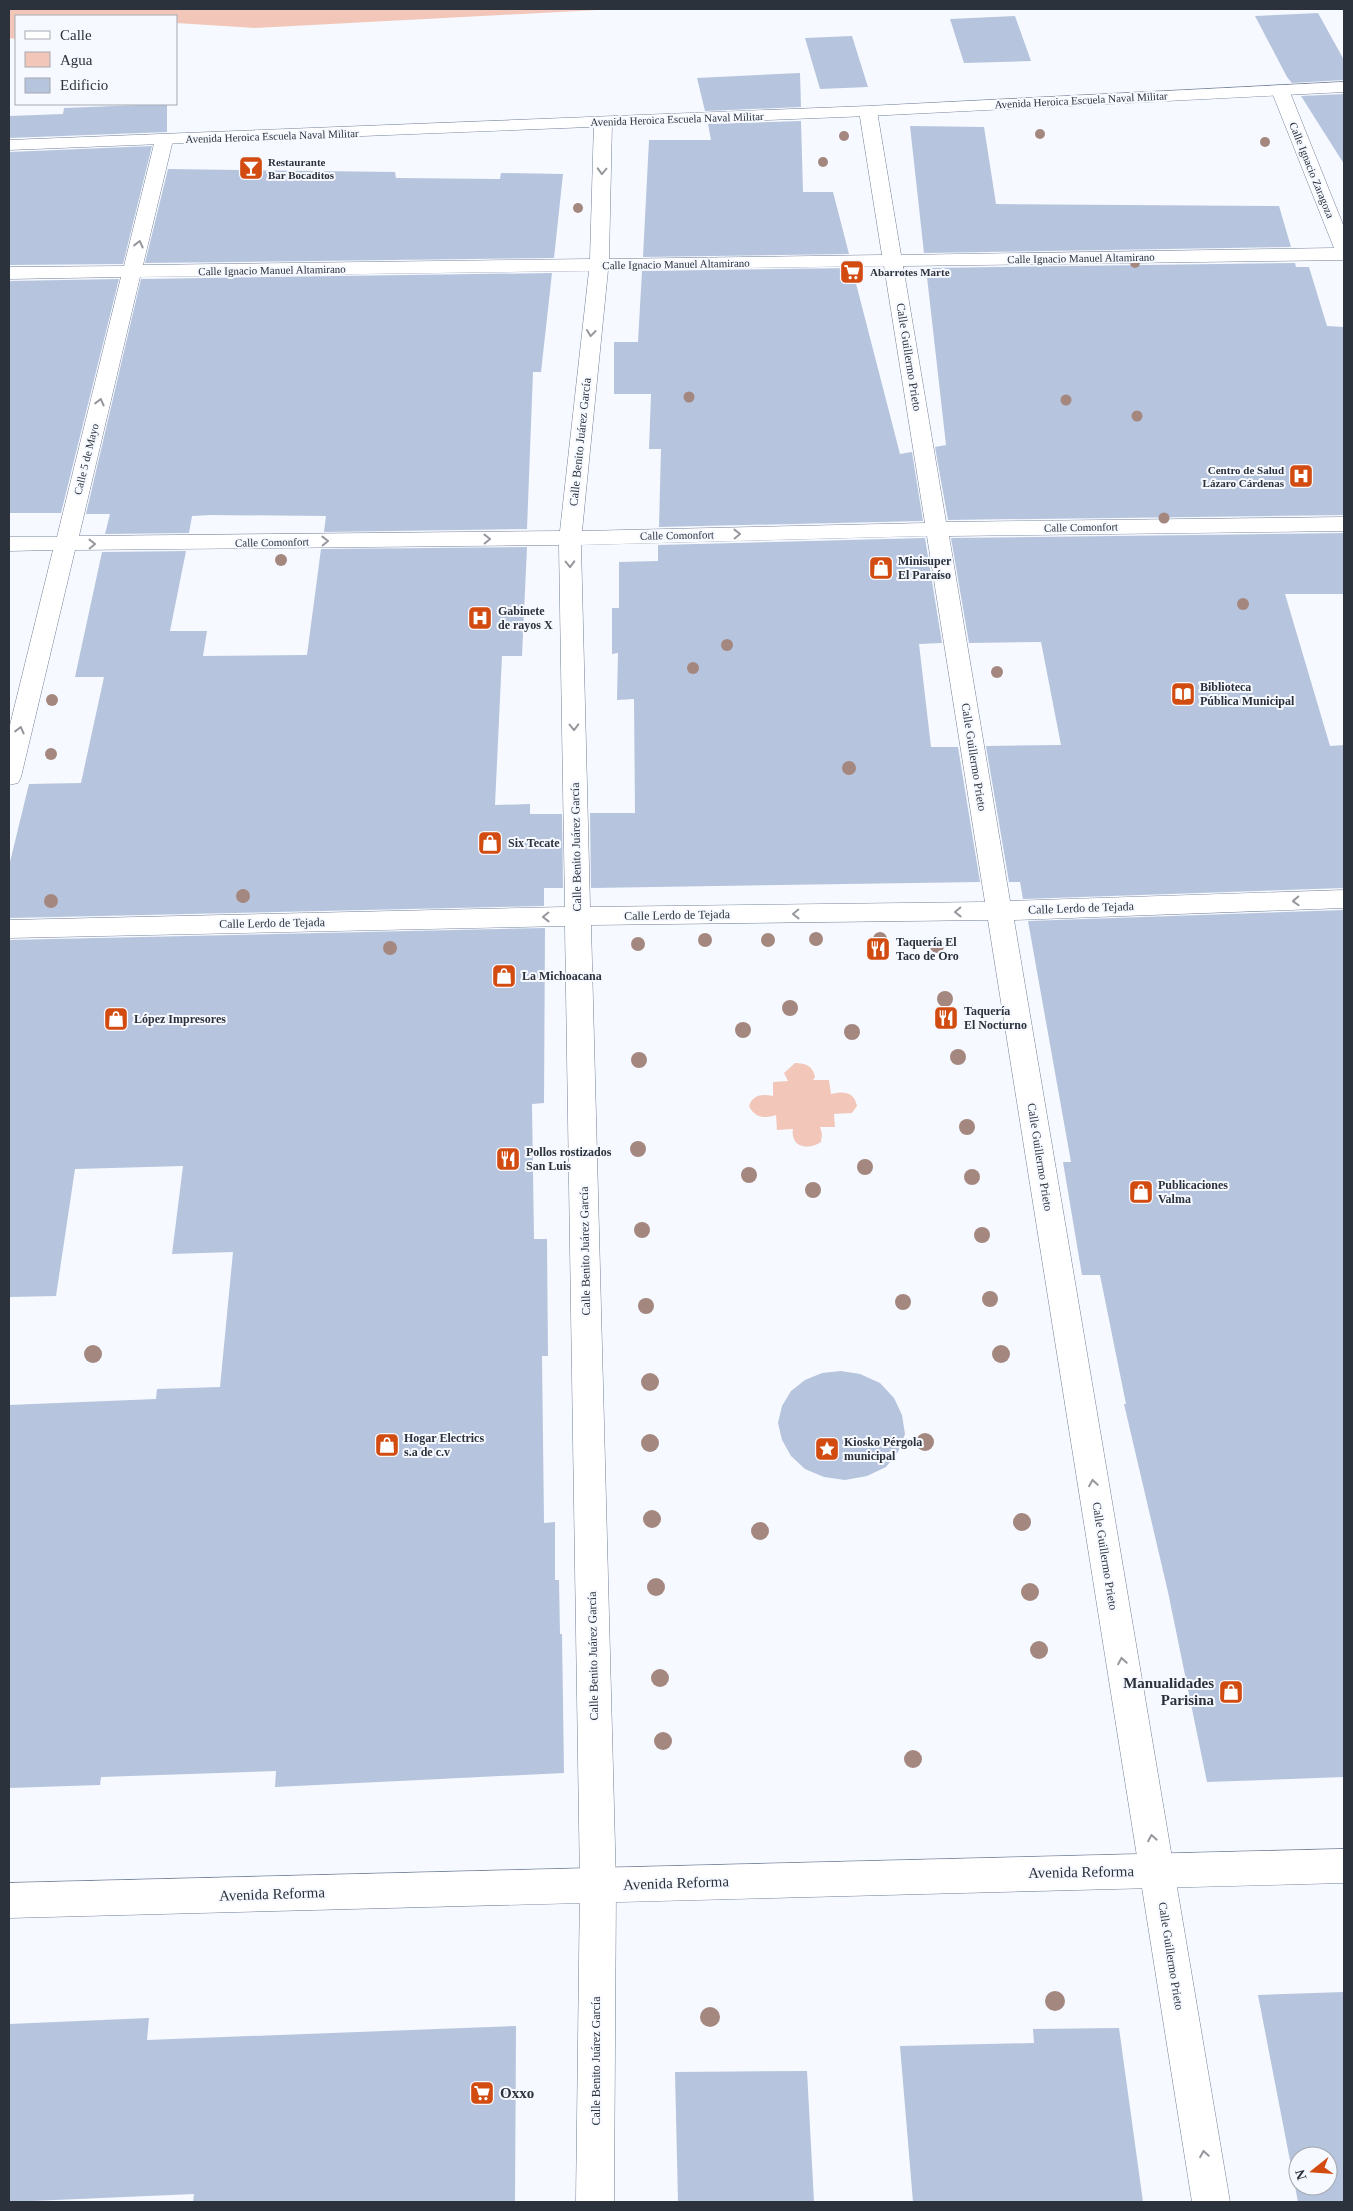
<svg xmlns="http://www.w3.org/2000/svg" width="1353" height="2211" viewBox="0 0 1353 2211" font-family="Georgia,serif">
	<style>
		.water { fill: #f2c7b9 }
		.building { fill: #b6c4dd; fill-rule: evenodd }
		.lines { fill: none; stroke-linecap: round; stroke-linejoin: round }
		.street-casing { stroke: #748198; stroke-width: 1 }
		.secondary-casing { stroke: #748198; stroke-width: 1 }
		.street { fill: #fff; fill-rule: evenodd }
		.secondary { fill: #fff; fill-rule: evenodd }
		.tree { fill: #a48880 }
		.oneway { stroke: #96989e }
		.labels { text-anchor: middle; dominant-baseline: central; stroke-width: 4; stroke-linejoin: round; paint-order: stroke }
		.far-street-label { font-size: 11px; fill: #2c323c; stroke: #f6f9ff }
		.far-poi-label { font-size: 11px; font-weight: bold; fill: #2c323c; stroke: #f6f9ff; text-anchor: start }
		.street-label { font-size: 12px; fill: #2c323c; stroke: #f6f9ff }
		.poi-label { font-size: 12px; font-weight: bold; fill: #2c323c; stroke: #f6f9ff; text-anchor: start }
		.near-poi-label { font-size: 15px; font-weight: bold; fill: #2c323c; stroke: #f6f9ff; text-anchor: end }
		.near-street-label { font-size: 15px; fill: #2c323c; stroke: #f6f9ff }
	</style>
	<rect width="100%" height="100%" fill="#f6f9ff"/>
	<path class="water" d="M 9,9 L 615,9 L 255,28 L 176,23 L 176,16 L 16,16 L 15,39 L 9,38 Z
		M 795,1063 C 806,1063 813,1066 815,1077 L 813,1080 L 829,1080 L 831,1094 C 843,1091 854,1091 857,1106 L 852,1113 L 834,1114 L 835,1127 L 820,1127 L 822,1134 L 821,1142 C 808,1151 790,1147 793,1129 L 777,1130 L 776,1115 C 764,1119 755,1118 749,1106 C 753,1094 763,1094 773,1096 L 773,1082 L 788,1081 L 784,1073 Z"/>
	<path class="building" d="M 1318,13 L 1344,60 L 1344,80 L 1292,83 L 1287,77 L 1255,16 Z
		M 1015,16 L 1031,61 L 964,63 L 950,19 Z
		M 852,36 L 868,87 L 820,89 L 805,38 Z
		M 800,73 L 801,107 L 705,111 L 697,78 Z
		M 1344,94 L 1344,164 L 1301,96 Z
		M 167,104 L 167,132 L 9,138 L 9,116 L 63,114 L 64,108 Z
		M 801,121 L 803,192 L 833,192 L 849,254 L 643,257 L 649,140 L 711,140 L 708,124 Z
		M 910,126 L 984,127 L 996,204 L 1279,206 L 1291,247 L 924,253 Z
		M 152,146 L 123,264 L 9,265 L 9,152 Z
		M 168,169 L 395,172 L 396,178 L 500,179 L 501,173 L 563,174 L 554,258 L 145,263 Z
		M 1295,263 L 1296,267 L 1309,267 L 1327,326 L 1344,327 L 1344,515 L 948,520 L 935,447 L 946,445 L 926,268 Z
		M 852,268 L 900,454 L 912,452 L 923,521 L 659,527 L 661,449 L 649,449 L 651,394 L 614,394 L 614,342 L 638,342 L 642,271 Z
		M 552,273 L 541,372 L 533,372 L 527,529 L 324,532 L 326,516 L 211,515 L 192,516 L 189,533 L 105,534 L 110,514 L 86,514 L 141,279 Z
		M 119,279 L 61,513 L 9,513 L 9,281 Z
		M 1344,533 L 1344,594 L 1285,594 L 1330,746 L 1344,745 L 1344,888 L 1023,899 L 1020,882 L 1009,882 L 986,746 L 1061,745 L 1041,642 L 969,643 L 951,538 Z
		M 925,538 L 942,643 L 919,644 L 931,747 L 958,747 L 980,882 L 591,888 L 590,813 L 635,813 L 634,699 L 617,700 L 618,653 L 612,654 L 612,608 L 619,608 L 619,562 L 658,561 L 658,545 Z
		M 527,547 L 522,656 L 502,656 L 495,805 L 530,804 L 530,814 L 562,814 L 563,888 L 544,888 L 544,906 L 9,918 L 9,866 L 29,784 L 81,783 L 104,677 L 75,677 L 102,552 L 186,551 L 170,631 L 207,631 L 203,656 L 307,655 L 321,549 Z
		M 1344,910 L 1344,1777 L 1207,1782 L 1168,1592 L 1124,1404 L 1126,1404 L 1100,1275 L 1082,1275 L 1063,1162 L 1071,1162 L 1028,921 Z
		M 545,928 L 544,1103 L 532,1104 L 534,1239 L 547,1239 L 548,1356 L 542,1356 L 544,1523 L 555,1522 L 555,1580 L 559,1580 L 560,1634 L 562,1634 L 564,1773 L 275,1787 L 276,1771 L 101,1777 L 100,1785 L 9,1788 L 9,1405 L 156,1399 L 157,1389 L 220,1387 L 233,1252 L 172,1254 L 183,1166 L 75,1169 L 56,1296 L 9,1297 L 9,940 Z
		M 841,1371 L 860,1374 L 880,1383 L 894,1398 L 902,1415 L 905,1434 L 898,1452 L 886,1467 L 867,1476 L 845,1480 L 824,1477 L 805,1469 L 791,1456 L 782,1440 L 778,1423 L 782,1406 L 791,1391 L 805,1380 L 822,1373 Z
		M 1344,1992 L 1344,2202 L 1298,2202 L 1258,1995 ZM 1298,2156 L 1328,2156 L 1328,2186 L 1298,2186 Z
		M 149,2018 L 147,2040 L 516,2026 L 515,2202 L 193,2202 L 194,2194 L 9,2202 L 9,2024 Z
		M 1119,2028 L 1143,2202 L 913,2202 L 900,2046 L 1034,2043 L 1033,2029 Z
		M 807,2071 L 814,2202 L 678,2202 L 675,2072 Z"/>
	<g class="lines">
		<defs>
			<path id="street" d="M 1280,85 L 1286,86 L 1289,90 L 1344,227 L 1344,260 L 903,266 L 946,522 L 1344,517 L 1344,531 L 949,536 L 1010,901 L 1344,890 L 1344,908 L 1014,920 L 1230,2202 L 1192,2202 L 988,920 L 591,925 L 616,1885 L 614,2202 L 576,2202 L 580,1885 L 565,926 L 9,938 L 9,920 L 565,907 L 559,545 L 75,550 L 21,777 L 18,783 L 9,785 L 9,729 L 53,550 L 9,551 L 9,537 L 57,537 L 121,277 L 9,279 L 9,267 L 124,266 L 155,140 L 158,136 L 170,136 L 173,140 L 143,265 L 590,259 L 594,122 L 597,118 L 609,118 L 612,122 L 609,259 L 882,255 L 859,111 L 862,107 L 874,107 L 877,111 L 901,255 L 1334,248 L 1271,90 L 1274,86 ZM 884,266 L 925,523 L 582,531 L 608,270 ZM 589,271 L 560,531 L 79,536 L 140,277 ZM 927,536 L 985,902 L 590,907 L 581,545 Z"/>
			<path id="secondary" d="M 1344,82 L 1344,92 L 868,116 L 9,150 L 9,140 L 868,106 Z
				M 1344,1849 L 1344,1883 L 9,1918 L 9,1883 Z"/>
		</defs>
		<use href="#street" class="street-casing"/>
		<use href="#secondary" class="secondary-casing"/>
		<use href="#street" class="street"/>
		<use href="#secondary" class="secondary"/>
	</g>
	<g class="tree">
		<circle cx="1040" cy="134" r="5"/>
		<circle cx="844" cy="136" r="5"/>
		<circle cx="1265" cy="142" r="5"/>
		<circle cx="823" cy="162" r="5"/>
		<circle cx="578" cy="208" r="5"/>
		<circle cx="1135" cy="263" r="5"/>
		<circle cx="689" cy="397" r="5.5"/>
		<circle cx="1066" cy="400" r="5.5"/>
		<circle cx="1137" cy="416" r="5.5"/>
		<circle cx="1164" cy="518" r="5.5"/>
		<circle cx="281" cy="560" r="6"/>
		<circle cx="1243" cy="604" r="6"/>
		<circle cx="727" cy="645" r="6"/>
		<circle cx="693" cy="668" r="6"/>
		<circle cx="997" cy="672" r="6"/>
		<circle cx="52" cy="700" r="6"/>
		<circle cx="51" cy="754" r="6"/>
		<circle cx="849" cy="768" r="7"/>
		<circle cx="243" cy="896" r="7"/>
		<circle cx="51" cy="901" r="7"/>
		<circle cx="816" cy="939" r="7"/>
		<circle cx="880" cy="939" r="7"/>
		<circle cx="705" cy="940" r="7"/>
		<circle cx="768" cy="940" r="7"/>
		<circle cx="638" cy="944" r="7"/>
		<circle cx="937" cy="946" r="7"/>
		<circle cx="390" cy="948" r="7"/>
		<circle cx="945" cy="999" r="8"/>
		<circle cx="790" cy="1008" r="8"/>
		<circle cx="743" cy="1030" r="8"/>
		<circle cx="852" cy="1032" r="8"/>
		<circle cx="958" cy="1057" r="8"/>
		<circle cx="639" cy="1060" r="8"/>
		<circle cx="967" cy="1127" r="8"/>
		<circle cx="638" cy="1149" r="8"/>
		<circle cx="865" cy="1167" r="8"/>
		<circle cx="749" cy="1175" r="8"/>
		<circle cx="972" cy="1177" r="8"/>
		<circle cx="813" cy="1190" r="8"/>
		<circle cx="642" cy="1230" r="8"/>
		<circle cx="982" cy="1235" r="8"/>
		<circle cx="990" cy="1299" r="8"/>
		<circle cx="903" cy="1302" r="8"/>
		<circle cx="646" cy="1306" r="8"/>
		<circle cx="93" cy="1354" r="9"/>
		<circle cx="1001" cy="1354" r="9"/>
		<circle cx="650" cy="1382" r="9"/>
		<circle cx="925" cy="1442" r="9"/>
		<circle cx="650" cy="1443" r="9"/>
		<circle cx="652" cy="1519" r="9"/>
		<circle cx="1022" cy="1522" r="9"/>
		<circle cx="760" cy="1531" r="9"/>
		<circle cx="656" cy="1587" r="9"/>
		<circle cx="1030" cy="1592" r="9"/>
		<circle cx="1039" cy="1650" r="9"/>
		<circle cx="660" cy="1678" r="9"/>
		<circle cx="663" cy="1741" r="9"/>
		<circle cx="913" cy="1759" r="9"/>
		<circle cx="1055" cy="2001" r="10"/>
		<circle cx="710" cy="2017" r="10"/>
	</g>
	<defs><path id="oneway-chevron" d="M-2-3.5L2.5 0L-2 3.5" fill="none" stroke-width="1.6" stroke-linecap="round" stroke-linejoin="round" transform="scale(1.25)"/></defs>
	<g class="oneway">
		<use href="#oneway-chevron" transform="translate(602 171) rotate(92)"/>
		<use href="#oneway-chevron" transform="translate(139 244) rotate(-76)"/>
		<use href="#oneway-chevron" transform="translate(591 333) rotate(96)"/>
		<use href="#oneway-chevron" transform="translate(100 402) rotate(-76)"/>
		<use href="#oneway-chevron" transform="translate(737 534) rotate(-1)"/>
		<use href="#oneway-chevron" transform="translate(487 539) rotate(-1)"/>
		<use href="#oneway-chevron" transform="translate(325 541) rotate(-1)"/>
		<use href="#oneway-chevron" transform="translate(92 544) rotate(-1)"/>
		<use href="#oneway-chevron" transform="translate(570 564) rotate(89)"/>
		<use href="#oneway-chevron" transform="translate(574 727) rotate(89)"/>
		<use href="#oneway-chevron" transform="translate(20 730) rotate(-76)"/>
		<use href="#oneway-chevron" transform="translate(1296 901) rotate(178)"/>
		<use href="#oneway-chevron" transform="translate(958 912) rotate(179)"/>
		<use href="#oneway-chevron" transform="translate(796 914) rotate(179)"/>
		<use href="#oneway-chevron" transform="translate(546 917) rotate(179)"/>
		<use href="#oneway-chevron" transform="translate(1093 1483) rotate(-99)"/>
		<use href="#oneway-chevron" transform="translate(1122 1661) rotate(-99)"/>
		<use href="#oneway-chevron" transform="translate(1152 1838) rotate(-100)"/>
		<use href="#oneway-chevron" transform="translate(1204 2154) rotate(-99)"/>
	</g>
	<defs>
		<symbol id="bar-square" viewBox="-11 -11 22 22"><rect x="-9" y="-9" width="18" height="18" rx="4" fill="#d24c12" stroke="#f6f9ff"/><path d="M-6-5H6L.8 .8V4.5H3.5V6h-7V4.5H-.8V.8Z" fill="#fff"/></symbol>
		<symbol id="supermarket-square" viewBox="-11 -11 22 22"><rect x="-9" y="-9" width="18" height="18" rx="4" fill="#d24c12" stroke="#f6f9ff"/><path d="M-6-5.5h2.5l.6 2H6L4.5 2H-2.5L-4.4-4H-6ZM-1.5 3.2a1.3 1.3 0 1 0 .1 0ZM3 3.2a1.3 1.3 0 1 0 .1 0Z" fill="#fff"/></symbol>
		<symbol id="hospital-square" viewBox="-11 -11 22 22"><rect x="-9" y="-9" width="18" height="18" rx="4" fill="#d24c12" stroke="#f6f9ff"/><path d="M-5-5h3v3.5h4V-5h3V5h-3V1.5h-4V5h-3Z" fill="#fff"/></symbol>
		<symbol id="shop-square" viewBox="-11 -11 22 22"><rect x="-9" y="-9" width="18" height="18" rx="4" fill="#d24c12" stroke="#f6f9ff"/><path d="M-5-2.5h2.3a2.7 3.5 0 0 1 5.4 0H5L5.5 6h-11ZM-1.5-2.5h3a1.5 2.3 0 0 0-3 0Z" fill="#fff"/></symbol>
		<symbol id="library-square" viewBox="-11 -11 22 22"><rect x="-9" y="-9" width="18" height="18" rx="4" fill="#d24c12" stroke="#f6f9ff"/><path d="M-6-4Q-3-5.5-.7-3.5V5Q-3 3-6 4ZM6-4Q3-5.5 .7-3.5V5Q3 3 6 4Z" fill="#fff"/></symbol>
		<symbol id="restaurant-square" viewBox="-11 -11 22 22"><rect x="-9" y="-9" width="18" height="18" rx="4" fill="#d24c12" stroke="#f6f9ff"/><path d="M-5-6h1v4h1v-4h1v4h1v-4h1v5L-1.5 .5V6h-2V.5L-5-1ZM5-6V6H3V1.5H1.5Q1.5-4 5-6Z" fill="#fff"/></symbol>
		<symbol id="sight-square" viewBox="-11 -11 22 22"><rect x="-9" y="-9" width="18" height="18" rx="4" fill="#d24c12" stroke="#f6f9ff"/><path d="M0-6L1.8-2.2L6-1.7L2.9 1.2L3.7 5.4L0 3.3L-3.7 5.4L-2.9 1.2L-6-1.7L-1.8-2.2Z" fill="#fff"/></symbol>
	</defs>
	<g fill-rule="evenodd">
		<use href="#bar-square" x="237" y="154" width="28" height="28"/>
		<use href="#supermarket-square" x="838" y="258" width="28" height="28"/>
		<use href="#hospital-square" x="1287" y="462" width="28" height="28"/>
		<use href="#shop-square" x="867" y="554" width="28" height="28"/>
		<use href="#hospital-square" x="466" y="604" width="28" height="28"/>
		<use href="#library-square" x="1169" y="680" width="28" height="28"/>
		<use href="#shop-square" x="476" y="829" width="28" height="28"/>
		<use href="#restaurant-square" x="864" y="935" width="28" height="28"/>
		<use href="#shop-square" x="490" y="962" width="28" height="28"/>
		<use href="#restaurant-square" x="932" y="1004" width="28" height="28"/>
		<use href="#shop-square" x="102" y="1005" width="28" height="28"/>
		<use href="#restaurant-square" x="494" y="1145" width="28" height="28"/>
		<use href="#shop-square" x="1127" y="1178" width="28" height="28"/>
		<use href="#shop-square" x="373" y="1431" width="28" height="28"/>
		<use href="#sight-square" x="813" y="1435" width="28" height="28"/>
		<use href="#shop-square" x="1217" y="1678" width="28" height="28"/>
		<use href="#supermarket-square" x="468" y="2079" width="28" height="28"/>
	</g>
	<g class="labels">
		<g class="far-street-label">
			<text transform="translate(1081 100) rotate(-3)">Avenida Heroica Escuela Naval Militar</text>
			<text transform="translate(677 119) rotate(-2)">Avenida Heroica Escuela Naval Militar</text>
			<text transform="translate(272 136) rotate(-2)">Avenida Heroica Escuela Naval Militar</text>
			<text transform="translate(1312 170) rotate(68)">Calle Ignacio Zaragoza</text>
			<text transform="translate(1081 258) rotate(-1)">Calle Ignacio Manuel Altamirano</text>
			<text transform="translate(676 264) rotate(-1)">Calle Ignacio Manuel Altamirano</text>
			<text transform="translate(272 270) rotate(-1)">Calle Ignacio Manuel Altamirano</text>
			<text transform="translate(86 459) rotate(-76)">Calle 5 de Mayo</text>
			<text transform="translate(1081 527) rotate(-1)">Calle Comonfort</text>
			<text transform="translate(677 535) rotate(-1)">Calle Comonfort</text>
			<text transform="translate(272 542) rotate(-1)">Calle Comonfort</text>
		</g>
		<g class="far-poi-label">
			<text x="268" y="162">Restaurante<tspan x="268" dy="13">Bar Bocaditos</tspan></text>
			<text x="870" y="272">Abarrotes Marte</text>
			<text x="1284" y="470" text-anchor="end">Centro de Salud<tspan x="1284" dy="13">Lázaro Cárdenas</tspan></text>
		</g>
		<g class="street-label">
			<text transform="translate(909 357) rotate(81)">Calle Guillermo Prieto</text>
			<text transform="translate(580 442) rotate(-84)">Calle Benito Juárez García</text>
			<text transform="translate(974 757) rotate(81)">Calle Guillermo Prieto</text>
			<text transform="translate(576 847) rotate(-91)">Calle Benito Juárez García</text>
			<text transform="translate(1081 908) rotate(-2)">Calle Lerdo de Tejada</text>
			<text transform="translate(677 915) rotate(-1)">Calle Lerdo de Tejada</text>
			<text transform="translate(272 923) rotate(-1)">Calle Lerdo de Tejada</text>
			<text transform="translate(1040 1157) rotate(81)">Calle Guillermo Prieto</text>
			<text transform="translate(585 1251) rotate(-91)">Calle Benito Juárez García</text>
			<text transform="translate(1105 1556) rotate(81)">Calle Guillermo Prieto</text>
			<text transform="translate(593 1656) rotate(-91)">Calle Benito Juárez García</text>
			<text transform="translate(1171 1956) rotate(81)">Calle Guillermo Prieto</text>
			<text transform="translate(596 2061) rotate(-90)">Calle Benito Juárez García</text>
		</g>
		<g class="poi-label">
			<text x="898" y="561">Minisuper<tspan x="898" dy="14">El Paraíso</tspan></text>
			<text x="498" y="611">Gabinete<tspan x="498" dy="14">de rayos X</tspan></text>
			<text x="1200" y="687">Biblioteca<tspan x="1200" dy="14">Pública Municipal</tspan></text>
			<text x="508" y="843">Six Tecate</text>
			<text x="896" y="942">Taquería El<tspan x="896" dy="14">Taco de Oro</tspan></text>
			<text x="522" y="976">La Michoacana</text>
			<text x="964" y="1011">Taquería<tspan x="964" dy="14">El Nocturno</tspan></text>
			<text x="134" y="1019">López Impresores</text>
			<text x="526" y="1152">Pollos rostizados<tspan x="526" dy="14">San Luis</tspan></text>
			<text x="1158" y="1185">Publicaciones<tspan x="1158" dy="14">Valma</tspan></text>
			<text x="404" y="1438">Hogar Electrics<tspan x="404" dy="14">s.a de c.v</tspan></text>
			<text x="844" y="1442">Kiosko Pérgola<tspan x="844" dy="14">municipal</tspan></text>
		</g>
		<g class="near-poi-label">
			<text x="1214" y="1683">Manualidades<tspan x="1214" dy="17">Parisina</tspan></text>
			<text x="500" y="2093" text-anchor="start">Oxxo</text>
		</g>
		<g class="near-street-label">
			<text transform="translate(1081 1872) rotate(-1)">Avenida Reforma</text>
			<text transform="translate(676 1883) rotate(-2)">Avenida Reforma</text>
			<text transform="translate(272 1894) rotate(-2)">Avenida Reforma</text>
		</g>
	</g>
	<rect width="1353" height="2211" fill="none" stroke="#2c323c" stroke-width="20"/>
	<rect x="15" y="15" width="162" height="90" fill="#f6f9ff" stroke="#a5a9b1"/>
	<rect x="25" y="31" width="25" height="8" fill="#ffffff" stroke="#a5a9b1"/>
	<text x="60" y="40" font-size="15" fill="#2c323c">Calle</text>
	<rect x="25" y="52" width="25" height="15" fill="#f2c7b9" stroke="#a5a9b1"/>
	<text x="60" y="65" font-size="15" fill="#2c323c">Agua</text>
	<rect x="25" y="78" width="25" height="15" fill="#b6c4dd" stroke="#a5a9b1"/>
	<text x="60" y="90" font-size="15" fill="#2c323c">Edificio</text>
	<g transform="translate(1313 2171) rotate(253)"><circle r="24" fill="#f6f9ff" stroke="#a5a9b1"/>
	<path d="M0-4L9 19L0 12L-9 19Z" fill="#d24c12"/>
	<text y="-8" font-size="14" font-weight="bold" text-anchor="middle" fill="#2c323c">N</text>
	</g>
</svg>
